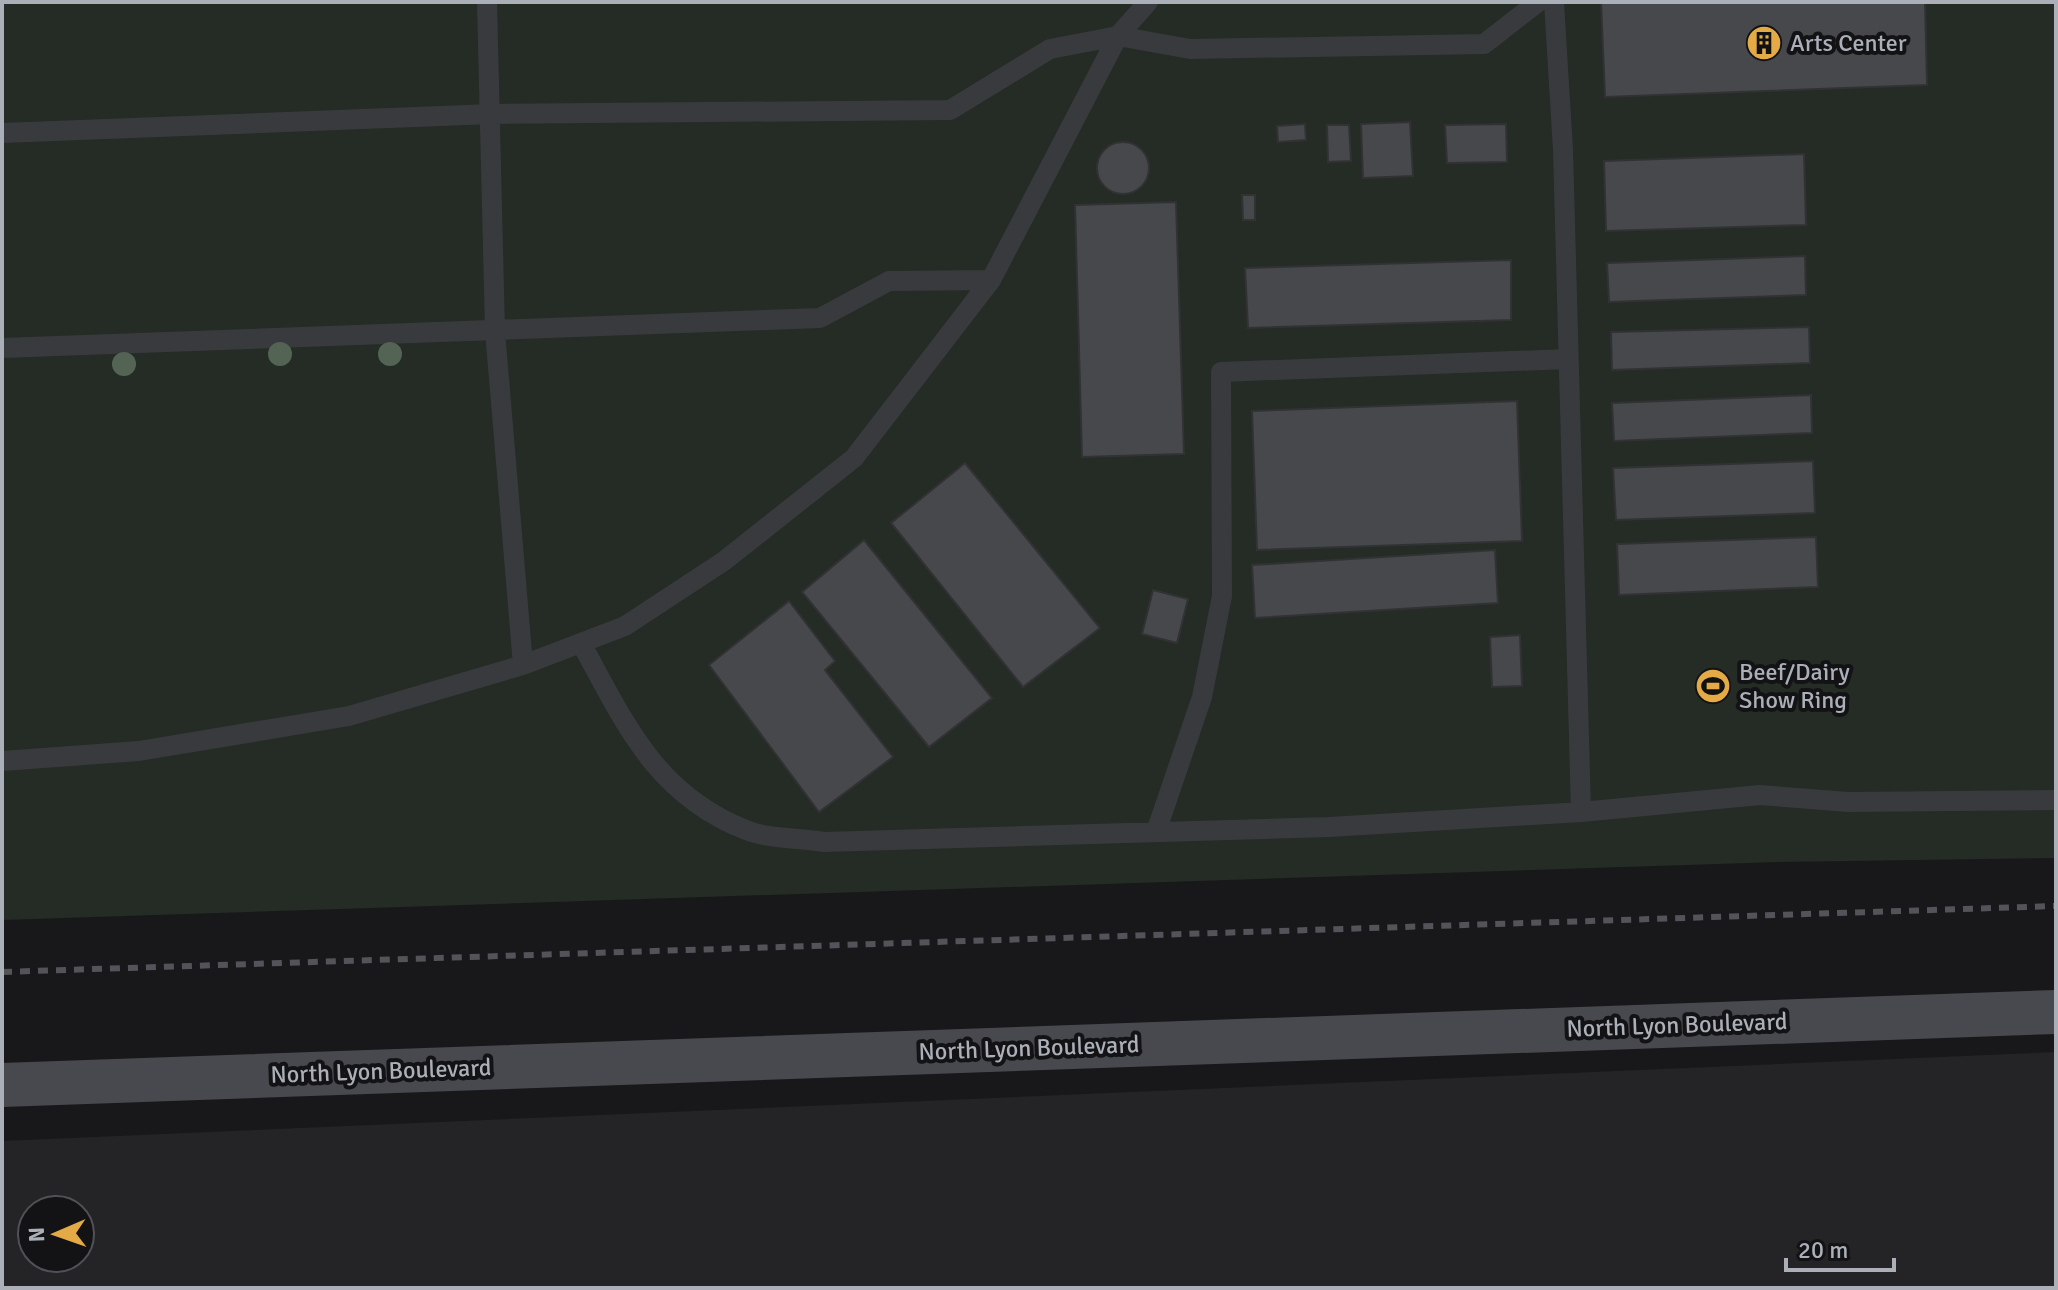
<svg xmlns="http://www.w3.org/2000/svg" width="2058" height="1290" viewBox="0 0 2058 1290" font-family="Signika,sans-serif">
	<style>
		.built { fill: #242426; fill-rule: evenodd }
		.green { fill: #242c25 }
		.building { fill: #47484c; stroke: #323235; stroke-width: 2 }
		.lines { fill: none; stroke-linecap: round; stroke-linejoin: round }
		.lane { stroke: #393a3e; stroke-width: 20 }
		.secondary { stroke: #47494e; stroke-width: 44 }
		.rail { stroke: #525459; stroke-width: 6; stroke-dasharray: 10 8; stroke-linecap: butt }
		.tree { fill: #536454 }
		.labels { text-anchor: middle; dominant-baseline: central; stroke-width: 8; stroke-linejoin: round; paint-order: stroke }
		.poi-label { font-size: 24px; fill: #abafb8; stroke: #131315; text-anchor: start }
		.street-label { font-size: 24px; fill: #abafb8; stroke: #131315 }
	</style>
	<rect width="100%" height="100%" fill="#18181a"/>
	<path class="built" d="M 2056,1052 L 2056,1288 L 2,1288 L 2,1141 ZM 32,1210 L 80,1210 L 80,1258 L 32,1258 Z"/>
	<path class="green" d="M 2,2 L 2056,2 L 2056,858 L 1778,862 L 2,920 Z"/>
	<path class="building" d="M 1601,2 L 1925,2 L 1927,85 L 1605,97 Z
		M 1410,122 L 1413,176 L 1363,178 L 1361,124 Z
		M 1305,124 L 1306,140 L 1278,142 L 1277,126 Z
		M 1506,124 L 1507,162 L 1447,163 L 1445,125 Z
		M 1327,125 L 1349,125 L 1351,161 L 1328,162 Z
		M1097 168a26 26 0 1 1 52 0a26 26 0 1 1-52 0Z
		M 1804,154 L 1806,225 L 1606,231 L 1604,161 Z
		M 1242,195 L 1255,195 L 1255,220 L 1243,220 Z
		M 1176,202 L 1184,454 L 1082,457 L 1075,205 Z
		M 1805,256 L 1806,295 L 1609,302 L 1607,263 Z
		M 1511,260 L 1511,320 L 1248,328 L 1245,268 Z
		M 1809,327 L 1810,363 L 1612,370 L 1611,332 Z
		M 1811,395 L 1812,433 L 1614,441 L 1612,403 Z
		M 1517,401 L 1522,541 L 1257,550 L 1252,411 Z
		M 1813,461 L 1815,513 L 1616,520 L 1613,468 Z
		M 965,463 L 1100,628 L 1023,687 L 891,523 Z
		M 1816,537 L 1818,587 L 1619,595 L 1617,544 Z
		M 864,540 L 992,698 L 929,747 L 802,592 Z
		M 1495,550 L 1498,603 L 1255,618 L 1252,565 Z
		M 1153,590 L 1188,599 L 1177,643 L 1142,634 Z
		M 789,601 L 835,661 L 825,670 L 893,757 L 819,812 L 709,665 Z
		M 1520,635 L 1522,686 L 1492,687 L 1490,637 Z"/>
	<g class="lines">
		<path class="lane" d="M 487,2 L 495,331 L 523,665
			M 1554,2 L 1563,150 L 1581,812
			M 2,133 L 492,114 L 950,110 L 1050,49 L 1118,36 L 1190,49 L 1484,44 L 1538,2
			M 2,348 L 820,318 L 889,281 L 991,280
			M 581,643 C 625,723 655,794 746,830 C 768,839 800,838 824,842 L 1329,827 L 1581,812 L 1760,795 L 1848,802 L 2056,800
			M 2,761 L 139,751 L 349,716 L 523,665 L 625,626 L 724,561 L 854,458 L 991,280 L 1118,36 L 1148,2
			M 1156,832 L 1202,697 L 1222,596 L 1221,372 L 1568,359"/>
		<path class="secondary" d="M 2,1085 L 2056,1012"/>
		<path class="rail" d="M 2,972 L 2056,906"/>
	</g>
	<g class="tree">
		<circle cx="280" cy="354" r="12"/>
		<circle cx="390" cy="354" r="12"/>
		<circle cx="124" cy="364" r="12"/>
	</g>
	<defs>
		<symbol id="building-disc" viewBox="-11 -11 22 22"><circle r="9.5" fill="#e4aa45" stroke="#131315"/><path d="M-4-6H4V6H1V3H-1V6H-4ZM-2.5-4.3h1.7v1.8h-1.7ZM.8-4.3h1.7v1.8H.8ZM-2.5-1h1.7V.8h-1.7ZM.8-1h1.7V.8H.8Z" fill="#111"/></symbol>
		<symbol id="stadium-disc" viewBox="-11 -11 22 22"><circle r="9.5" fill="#e4aa45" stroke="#131315"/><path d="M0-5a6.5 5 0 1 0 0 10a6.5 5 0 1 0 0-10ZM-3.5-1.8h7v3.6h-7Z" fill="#111"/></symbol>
	</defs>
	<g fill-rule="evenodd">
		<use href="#building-disc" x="1744" y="23" width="40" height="40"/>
		<use href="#stadium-disc" x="1693" y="666" width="40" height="40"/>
	</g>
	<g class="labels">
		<g class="poi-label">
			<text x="1790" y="43">Arts Center</text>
			<text x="1739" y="672">Beef/Dairy<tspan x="1739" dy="28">Show Ring</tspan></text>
		</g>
		<g class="street-label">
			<text transform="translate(1677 1025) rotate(-2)">North Lyon Boulevard</text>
			<text transform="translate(1029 1048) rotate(-2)">North Lyon Boulevard</text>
			<text transform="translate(381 1071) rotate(-2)">North Lyon Boulevard</text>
		</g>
	</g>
	<rect width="2058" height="1290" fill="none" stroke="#abafb8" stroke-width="8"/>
	<g transform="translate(56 1234) rotate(268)"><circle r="38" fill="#131315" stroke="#505156" stroke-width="2"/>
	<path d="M0-6L14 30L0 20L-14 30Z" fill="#e4aa45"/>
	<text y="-12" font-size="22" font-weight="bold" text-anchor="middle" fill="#abafb8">N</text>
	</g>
	<path d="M1786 1258v12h108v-12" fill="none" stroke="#abafb8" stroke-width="4"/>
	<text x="1798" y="1258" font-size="24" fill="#abafb8" stroke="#131315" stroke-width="6" paint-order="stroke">20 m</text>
</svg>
